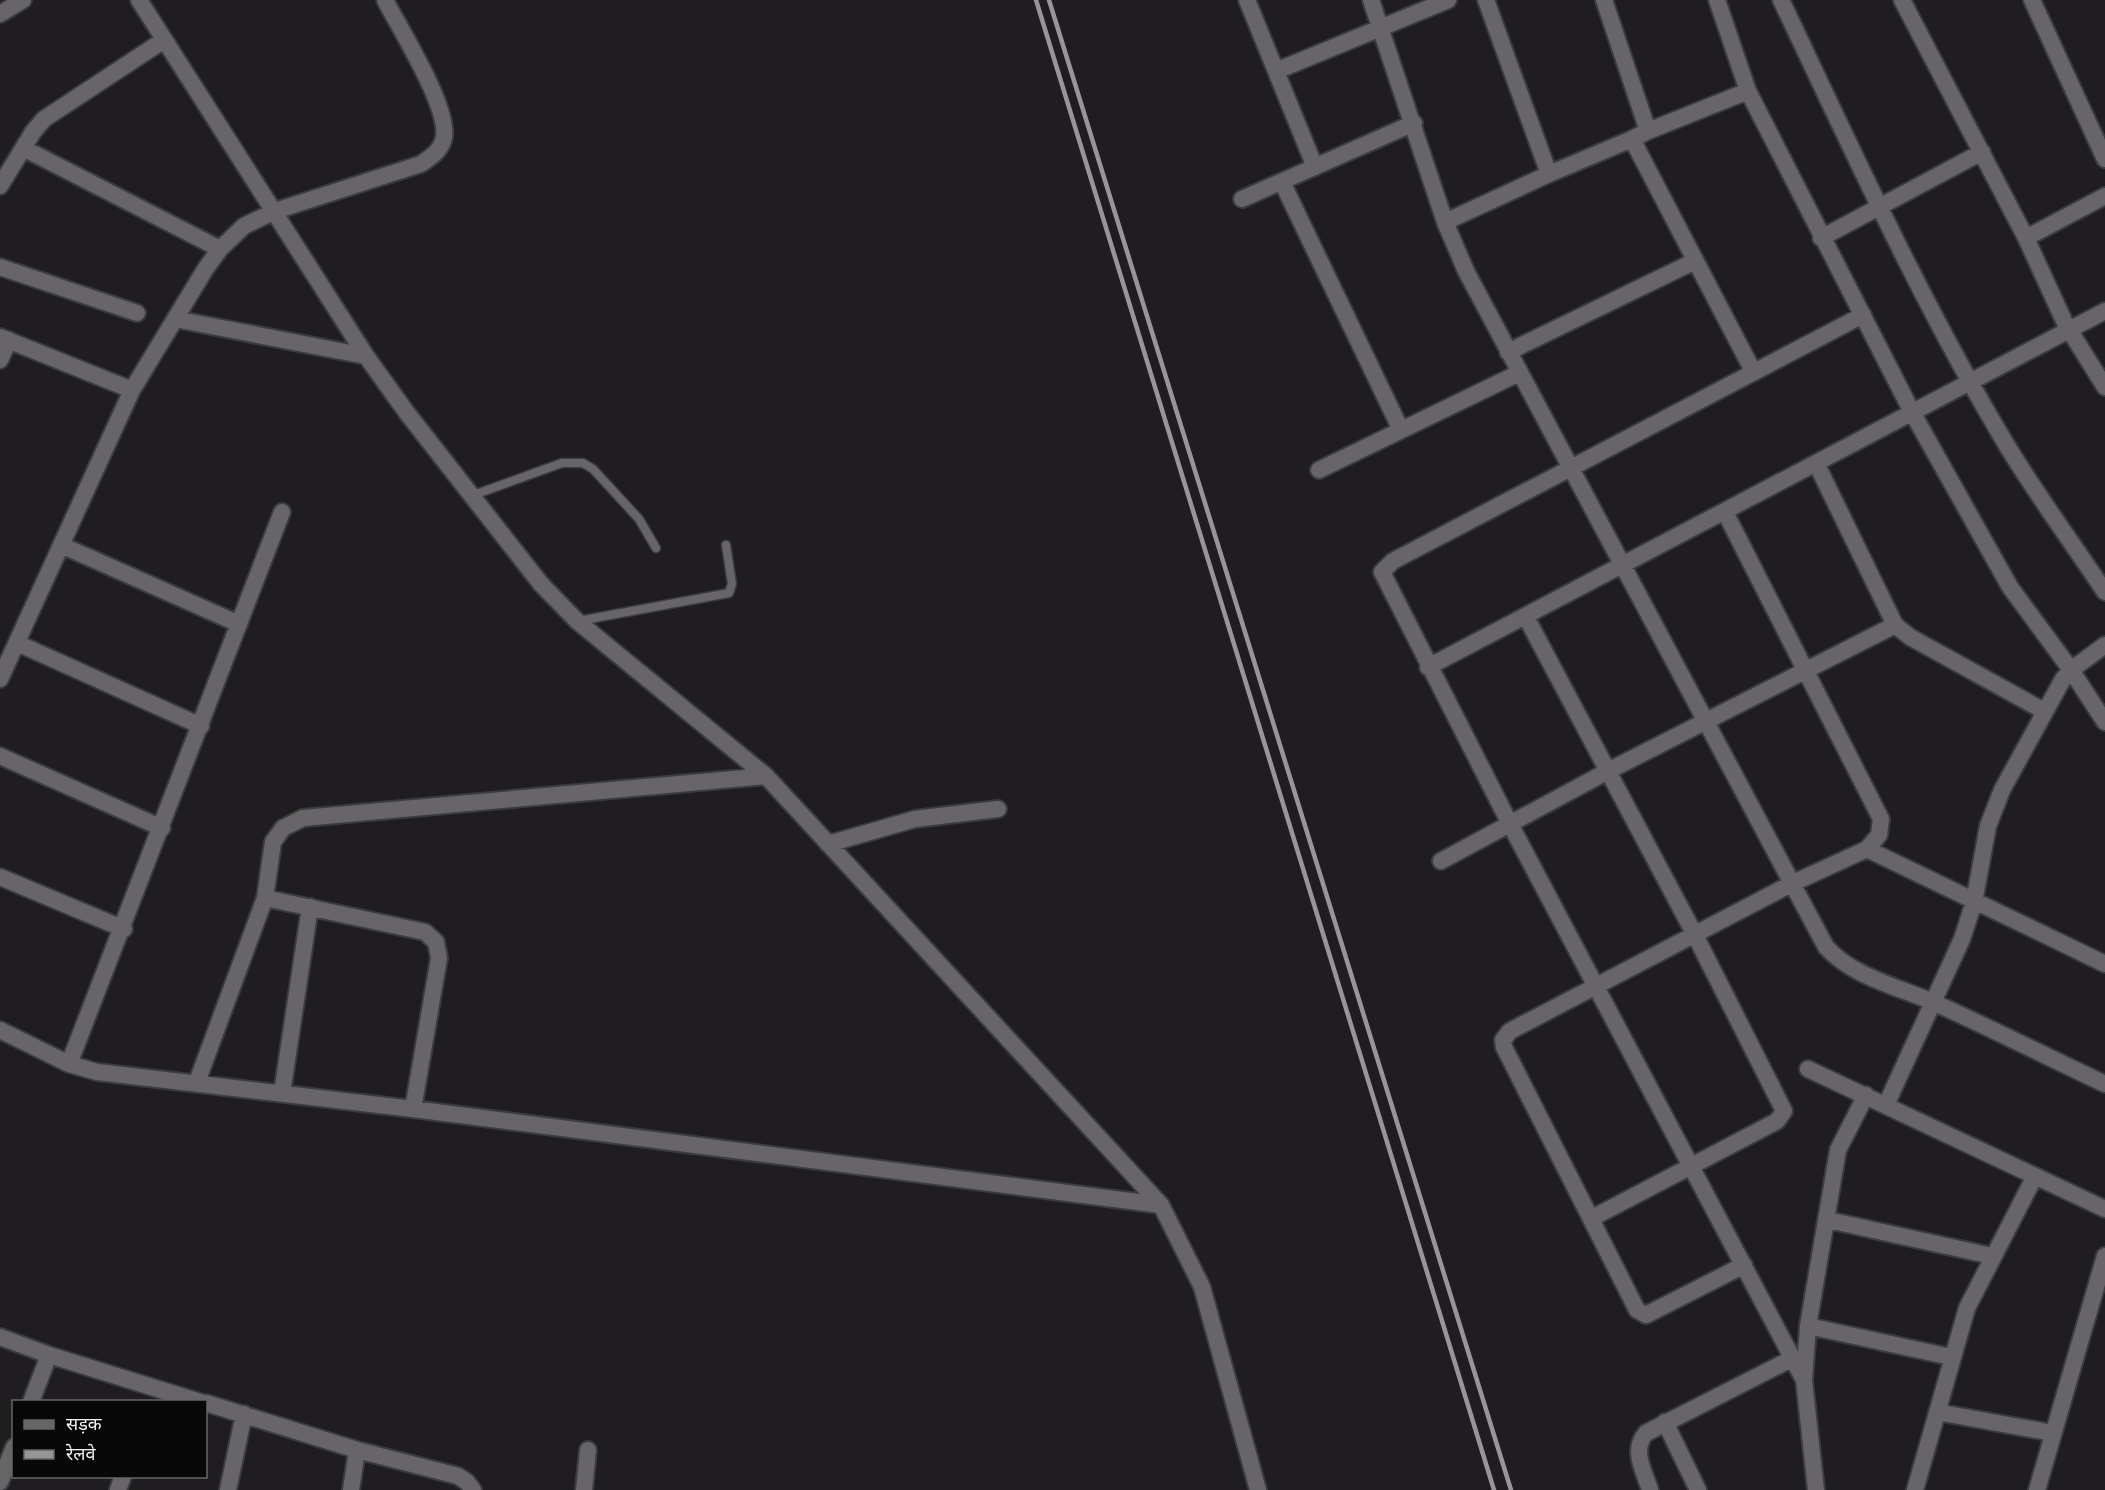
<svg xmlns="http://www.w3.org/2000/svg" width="2105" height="1490" viewBox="0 0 2105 1490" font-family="Quicksand,'Noto Sans Devanagari',sans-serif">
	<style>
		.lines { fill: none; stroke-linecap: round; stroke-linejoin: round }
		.service-casing { stroke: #3c3b3d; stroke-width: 11 }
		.minor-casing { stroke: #3c3b3d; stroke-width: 20 }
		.service { stroke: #686569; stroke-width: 8 }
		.minor { stroke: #686569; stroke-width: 16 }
		.rail { stroke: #979598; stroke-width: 4.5 }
	</style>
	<rect width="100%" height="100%" fill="#201d21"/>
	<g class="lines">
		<defs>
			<path id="service" d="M 471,496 L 562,463 L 583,463 L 593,469 L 639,519 L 656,548
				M 578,621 L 729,593 L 732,584 L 726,545"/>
			<path id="minor" d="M 139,0 L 366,356 L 407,413 L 541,584 L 577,621 L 766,776 L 1161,1205 L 1202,1287 L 1258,1490
				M 1247,0 L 1315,167
				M 1371,0 L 1445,222 L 1466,271 L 1826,947 C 1853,977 1899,987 1935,1003 C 1992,1029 2048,1057 2105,1084
				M 1486,0 L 1549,174 L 1632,139
				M 1604,0 L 1648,131 L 1632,139 L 1753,371
				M 1717,0 L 1748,91 L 1912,412 L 2010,587 L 2071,670 L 2105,722
				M 1781,0 C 1853,151 1922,305 2009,449 C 2039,498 2073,544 2105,592
				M 1902,0 L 2026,238 L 2065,323 L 2105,387
				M 2032,0 L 2105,159
				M 0,14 L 23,0
				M 1276,71 L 1448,0
				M 1648,131 L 1748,91
				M 23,148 L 220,249
				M 1282,182 L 1401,430
				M 0,186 L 33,132 L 44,119 L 164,40
				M 1242,199 L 1414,123
				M 1445,222 L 1549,174
				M 1821,238 L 1982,152
				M 2026,238 L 2105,196
				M 0,267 L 137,313
				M 175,319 L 366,356
				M 0,337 L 132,390 L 206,268 L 220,249 L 244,226 L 275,211 L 421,164 C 431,157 442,150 444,137 C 449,107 400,29 385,0
				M 1508,352 L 1695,261
				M 0,360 L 9,340
				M 1816,463 L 1895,625
				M 1319,470 L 1519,373
				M 1725,512 L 1881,819 L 1879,835 L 1867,849 L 1791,884 L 1510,1031 L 1503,1040 L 1504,1047 L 1637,1310 L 1646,1315 L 1744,1265
				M 61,545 L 239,624
				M 1526,617 L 1694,933 L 1784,1111 L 1777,1121 L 1592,1218
				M 17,643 L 201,726
				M 1428,667 L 2105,311
				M 0,679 L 132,390
				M 0,756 L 162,828
				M 828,844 L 915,819 L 998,809
				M 1867,849 L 2105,964
				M 1441,861 L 1608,771 L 1895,625 L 1910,637 L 2044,711
				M 0,877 L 124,929
				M 265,898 L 425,932 L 436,942 L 439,958 L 413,1109
				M 0,1030 L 69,1064 L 97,1072 L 413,1109 L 1161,1205
				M 69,1064 L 282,512
				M 1808,1069 L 2105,1209
				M 197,1082 L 265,898 L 273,842 L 283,828 L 303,818 L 766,776
				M 282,1093 L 310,907
				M 1886,1105 L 1962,939 L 1974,902 L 1988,826 L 2002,790 L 2063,679 L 2071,670 L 2105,645
				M 1828,1220 L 1992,1256
				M 1808,1326 L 1951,1357
				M 0,1337 L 49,1355 L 200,1402
				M 1804,1380 L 1510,824 L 1382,572 L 1393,561 L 1863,315
				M 31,1402 L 49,1355
				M 206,1403 L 357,1450 L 458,1476 L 467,1482 L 473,1490
				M 1937,1412 L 2053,1433
				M 1665,1422 L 1698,1490
				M 0,1482 L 14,1447
				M 118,1490 L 123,1476
				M 228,1490 L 244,1414
				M 351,1490 L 357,1450
				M 584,1490 L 588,1450
				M 1650,1490 C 1644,1471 1631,1450 1646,1433 L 1793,1358
				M 1816,1490 L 1804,1380 L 1808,1326 L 1838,1150 L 1866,1095
				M 1915,1490 L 1967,1308 L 2035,1176
				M 2037,1490 L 2105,1256"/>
		</defs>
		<use href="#service" class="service-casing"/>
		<use href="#minor" class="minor-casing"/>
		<use href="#service" class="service"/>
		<use href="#minor" class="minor"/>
		<path class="rail" d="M 1036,0 L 1494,1490
			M 1049,0 L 1511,1490"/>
	</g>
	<rect x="12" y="1400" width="195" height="78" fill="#090809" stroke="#676667" stroke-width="1.5"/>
	<rect x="24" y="1420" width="30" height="9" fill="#686569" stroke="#676667" stroke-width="1.5"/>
	<text x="66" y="1430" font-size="18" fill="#f3f2f4">सड़क</text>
	<rect x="24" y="1450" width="30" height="9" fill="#979598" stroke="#676667" stroke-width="1.5"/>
	<text x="66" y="1460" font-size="18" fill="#f3f2f4">रेलवे</text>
</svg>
